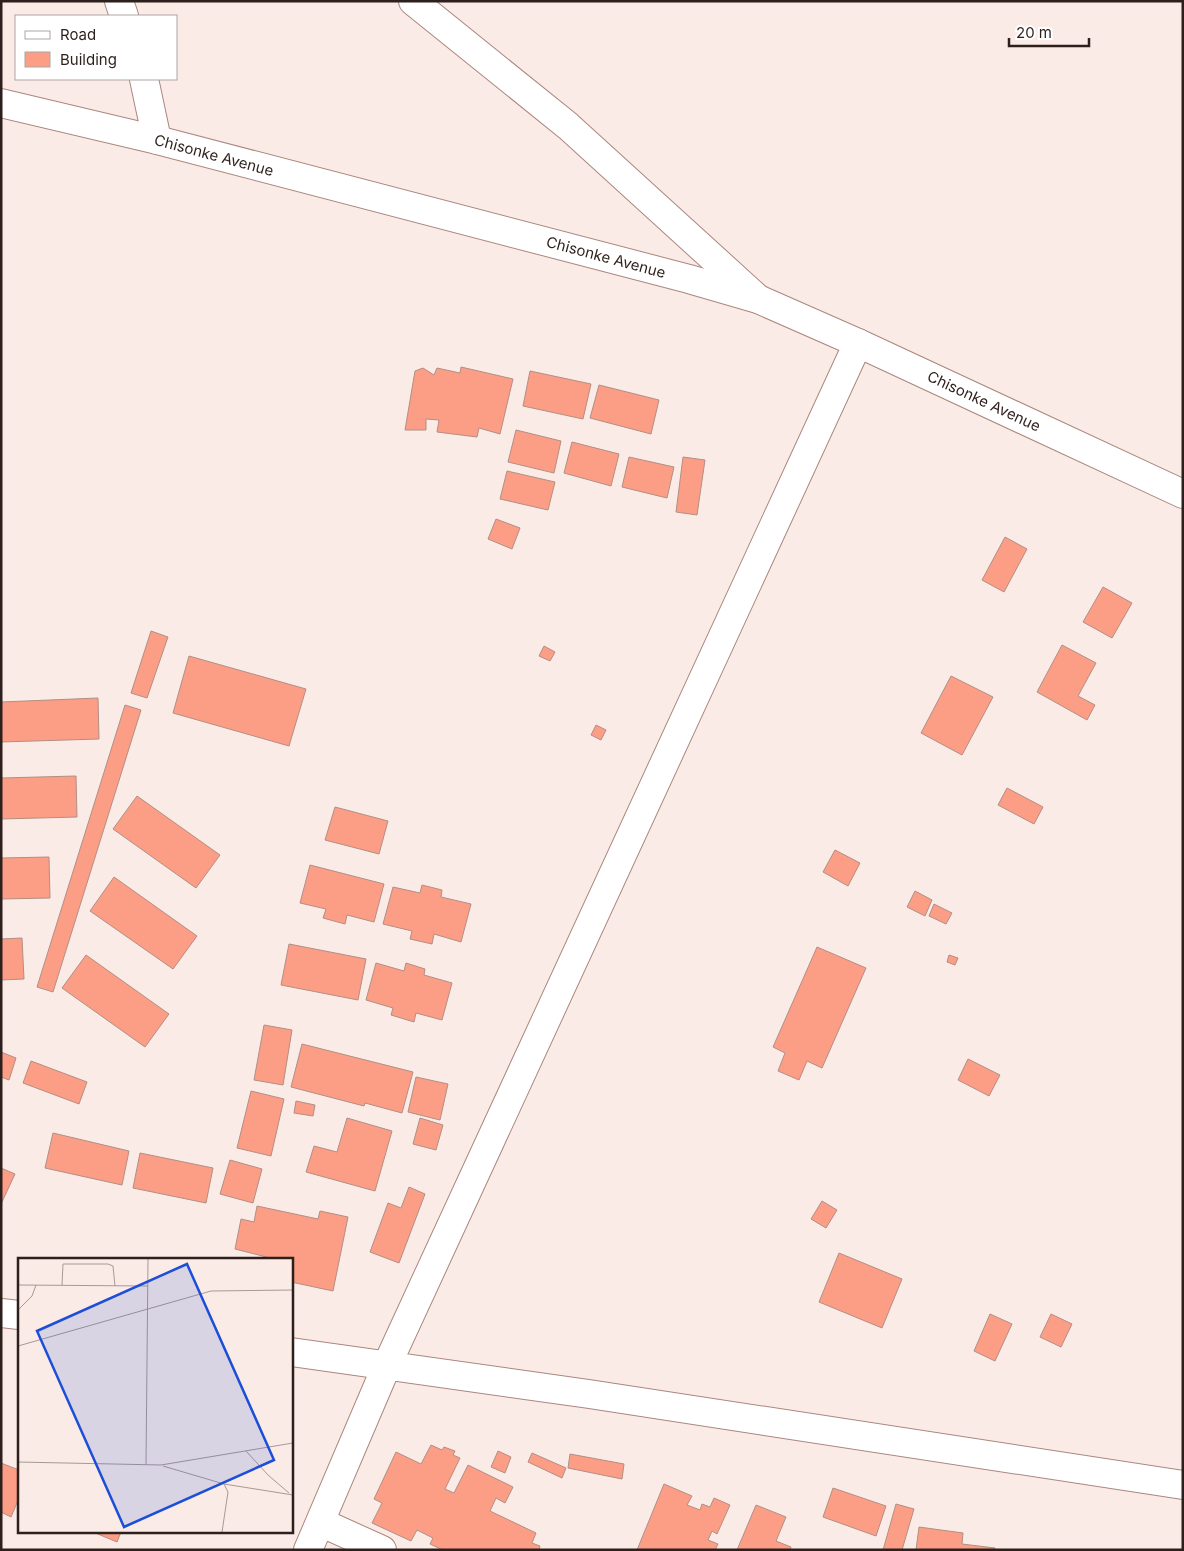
<svg xmlns="http://www.w3.org/2000/svg" width="1184" height="1551" viewBox="0 0 1184 1551" font-family="Inter,sans-serif">
	<style>
		.building { fill: #fc9e86; stroke: #b28e85 }
		.lines { fill: none; stroke-linecap: round; stroke-linejoin: round }
		.minor-casing { stroke: #aa877e; stroke-width: 30 }
		.tertiary-casing { stroke: #aa877e; stroke-width: 30 }
		.minor { stroke: #fff; stroke-width: 28 }
		.tertiary { stroke: #fff; stroke-width: 28 }
		.labels { text-anchor: middle; dominant-baseline: central; stroke-width: 4; stroke-linejoin: round; paint-order: stroke }
		.street-label { font-size: 15px; fill: #2d1f1c; stroke: #fff }
		.inset-road { fill: none; stroke: #a99996; stroke-width: 1 }
		.view { fill: #1d4ed8; fill-opacity: 0.15; stroke: #1d4ed8; stroke-width: 2.5 }
		.inset-edge { fill: none; stroke: #2d1f1c; stroke-width: 2.5 }
	</style>
	<rect width="100%" height="100%" fill="#fbebe7"/>
	<path class="building" d="M 461,367 L 513,379 L 500,434 L 479,428 L 477,437 L 437,432 L 439,420 L 426,419 L 426,430 L 405,430 L 415,371 L 423,368 L 434,375 L 437,368 L 460,373 Z
		M 530,371 L 591,384 L 583,419 L 523,406 Z
		M 599,385 L 659,400 L 651,434 L 590,418 Z
		M 516,430 L 561,441 L 554,473 L 508,462 Z
		M 572,442 L 619,454 L 611,486 L 564,473 Z
		M 629,457 L 674,467 L 667,498 L 622,487 Z
		M 683,457 L 705,460 L 697,515 L 676,512 Z
		M 507,471 L 555,482 L 548,510 L 500,499 Z
		M 496,519 L 520,528 L 512,549 L 488,539 Z
		M 1005,537 L 1027,549 L 1004,592 L 982,580 Z
		M 1103,587 L 1132,603 L 1112,638 L 1083,622 Z
		M 151,631 L 168,637 L 147,698 L 131,693 Z
		M 1062,645 L 1096,663 L 1078,696 L 1095,705 L 1087,720 L 1037,692 Z
		M 544,646 L 555,652 L 550,661 L 539,656 Z
		M 189,656 L 306,689 L 289,746 L 173,713 Z
		M 951,676 L 993,697 L 962,755 L 921,733 Z
		M 98,698 L 99,739 L 1,742 L 1,702 Z
		M 125,705 L 141,710 L 53,992 L 37,987 Z
		M 596,725 L 606,730 L 601,740 L 591,735 Z
		M 76,776 L 77,817 L 1,819 L 1,778 Z
		M 1007,788 L 1043,807 L 1034,824 L 998,805 Z
		M 137,796 L 220,855 L 196,888 L 113,829 Z
		M 335,807 L 388,821 L 379,854 L 325,840 Z
		M 835,850 L 860,863 L 848,886 L 823,872 Z
		M 49,857 L 50,898 L 1,899 L 1,858 Z
		M 310,865 L 384,884 L 374,922 L 347,915 L 345,924 L 323,918 L 326,909 L 300,903 Z
		M 114,877 L 197,936 L 173,969 L 90,911 Z
		M 422,885 L 442,890 L 441,897 L 471,904 L 461,942 L 434,934 L 432,944 L 410,939 L 412,931 L 383,924 L 393,887 L 420,893 Z
		M 915,891 L 932,900 L 925,916 L 907,907 Z
		M 934,904 L 952,913 L 946,924 L 929,916 Z
		M 22,938 L 24,979 L 1,980 L 1,939 Z
		M 289,944 L 366,959 L 358,1000 L 281,985 Z
		M 817,947 L 866,968 L 822,1068 L 807,1061 L 799,1080 L 778,1071 L 785,1053 L 773,1047 Z
		M 86,955 L 169,1014 L 145,1047 L 62,988 Z
		M 949,955 L 958,958 L 955,965 L 947,962 Z
		M 376,963 L 404,971 L 406,963 L 425,969 L 424,975 L 452,983 L 442,1020 L 416,1013 L 414,1022 L 391,1015 L 393,1008 L 366,1000 Z
		M 264,1025 L 292,1030 L 283,1085 L 254,1080 Z
		M 302,1044 L 413,1072 L 402,1113 L 365,1103 L 364,1106 L 291,1087 Z
		M 1,1052 L 16,1058 L 9,1080 L 1,1077 Z
		M 968,1059 L 1000,1075 L 989,1096 L 958,1080 Z
		M 31,1061 L 87,1082 L 79,1104 L 23,1083 Z
		M 416,1077 L 448,1084 L 440,1120 L 408,1112 Z
		M 251,1091 L 284,1099 L 271,1156 L 237,1148 Z
		M 296,1101 L 315,1105 L 313,1116 L 294,1113 Z
		M 347,1118 L 392,1131 L 375,1191 L 306,1172 L 314,1146 L 337,1152 Z
		M 420,1118 L 443,1125 L 436,1150 L 413,1144 Z
		M 53,1133 L 129,1151 L 122,1185 L 45,1168 Z
		M 140,1153 L 213,1168 L 206,1203 L 133,1188 Z
		M 230,1160 L 262,1169 L 253,1203 L 220,1194 Z
		M 1,1168 L 15,1174 L 1,1204 Z
		M 409,1187 L 425,1194 L 399,1263 L 370,1252 L 388,1203 L 401,1208 Z
		M 822,1201 L 837,1210 L 826,1228 L 811,1219 Z
		M 257,1206 L 318,1219 L 320,1211 L 348,1217 L 333,1291 L 291,1282 L 291,1260 L 278,1260 L 235,1249 L 241,1219 L 254,1222 Z
		M 839,1253 L 902,1279 L 882,1328 L 819,1302 Z
		M 990,1314 L 1012,1324 L 995,1361 L 974,1351 Z
		M 1051,1314 L 1072,1324 L 1061,1347 L 1040,1337 Z
		M 431,1445 L 442,1450 L 444,1447 L 455,1451 L 453,1455 L 460,1458 L 445,1489 L 454,1493 L 468,1465 L 513,1487 L 505,1503 L 496,1498 L 490,1511 L 536,1533 L 532,1543 L 540,1546 L 539,1550 L 443,1550 L 430,1544 L 433,1538 L 417,1530 L 411,1541 L 372,1523 L 382,1503 L 374,1499 L 396,1452 L 421,1464 Z
		M 498,1451 L 511,1457 L 505,1473 L 491,1467 Z
		M 532,1453 L 566,1468 L 562,1478 L 528,1462 Z
		M 570,1454 L 624,1464 L 622,1479 L 568,1468 Z
		M 1,1463 L 19,1470 L 19,1498 L 11,1517 L 1,1512 Z
		M 664,1484 L 692,1496 L 687,1505 L 700,1510 L 702,1504 L 710,1507 L 714,1498 L 730,1505 L 717,1534 L 712,1531 L 708,1540 L 718,1544 L 715,1550 L 637,1550 Z
		M 833,1488 L 886,1506 L 876,1536 L 823,1517 Z
		M 896,1504 L 914,1509 L 902,1550 L 883,1550 Z
		M 756,1505 L 786,1517 L 776,1541 L 791,1547 L 790,1550 L 737,1550 Z
		M 919,1527 L 963,1533 L 962,1544 L 995,1548 L 995,1550 L 916,1550 Z
		M 93,1532 L 121,1532 L 117,1542 Z"/>
	<g class="lines">
		<defs>
			<path id="minor" d="M 119,1 L 124,16
				M 413,1 L 568,126 L 758,299
				M 144,79 L 157,140
				M 1,1313 L 19,1315
				M 291,1352 L 589,1394 L 1183,1485
				M 320,1522 L 382,1550
				M 308,1550 L 387,1365 L 858,343"/>
			<path id="tertiary" d="M 1,103 L 157,140 L 689,279 L 758,299 L 858,343 L 1183,494"/>
		</defs>
		<use href="#minor" class="minor-casing"/>
		<use href="#tertiary" class="tertiary-casing"/>
		<use href="#minor" class="minor"/>
		<use href="#tertiary" class="tertiary"/>
	</g>
	<g class="labels">
		<g class="street-label">
			<text transform="translate(214 155) rotate(15)">Chisonke Avenue</text>
			<text transform="translate(606 257) rotate(15)">Chisonke Avenue</text>
			<text transform="translate(984 401) rotate(25)">Chisonke Avenue</text>
		</g>
	</g>
	<g transform="translate(18 1258)">
		<rect width="275" height="275" fill="#fbebe7"/>
		<path class="inset-road" d="M 0,27 L 130,28M 44,27 L 45,6 L 90,6 L 95,8 L 97,28M 0,52 L 14,38 L 18,27M 0,88 L 193,33 L 275,32M 228,193 L 250,217 L 271,235M 0,204 L 143,207 L 275,185M 128,207 L 130,1M 145,208 L 206,226 L 275,237M 204,274 L 210,234 L 206,226"/>
		<path class="view" d="M 169,6 L 256,202 L 106,269 L 19,73 Z"/>
		<rect width="275" height="275" class="inset-edge"/>
	</g>
	<rect width="1184" height="1551" fill="none" stroke="#2d1f1c" stroke-width="5"/>
	<rect x="15" y="15" width="162" height="65" fill="#ffffff" stroke="#aba5a4"/>
	<rect x="25" y="31" width="25" height="8" fill="#ffffff" stroke="#aba5a4"/>
	<text x="60" y="40" font-size="15" fill="#2d1f1c">Road</text>
	<rect x="25" y="52" width="25" height="15" fill="#fc9e86" stroke="#aba5a4"/>
	<text x="60" y="65" font-size="15" fill="#2d1f1c">Building</text>
	<path d="M1009 38v8h80v-8" fill="none" stroke="#2d1f1c" stroke-width="2.5"/>
	<text x="1016" y="38" font-size="15" fill="#2d1f1c" stroke="#ffffff" stroke-width="4" paint-order="stroke">20 m</text>
</svg>
